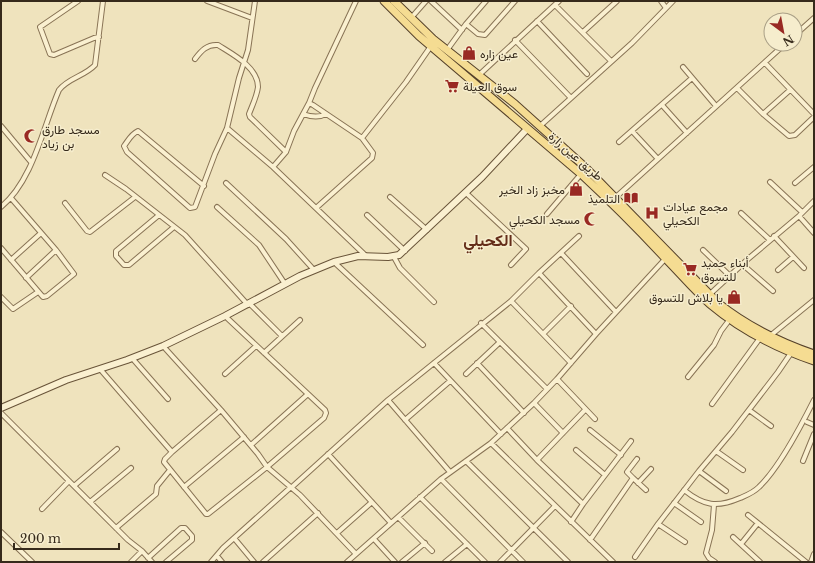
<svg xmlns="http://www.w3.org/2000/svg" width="815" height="563" viewBox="0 0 815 563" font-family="'Libre Baskerville',Vazirmatn,serif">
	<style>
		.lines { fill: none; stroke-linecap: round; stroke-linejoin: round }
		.street-casing { stroke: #887355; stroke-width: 6 }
		.secondary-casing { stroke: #695439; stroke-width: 8 }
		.primary-casing { stroke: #55412a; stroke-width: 9 }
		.street { stroke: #faf0d0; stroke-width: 4 }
		.secondary { stroke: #faf0d0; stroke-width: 6 }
		.primary { stroke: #f5dc92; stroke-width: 7 }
		.labels { text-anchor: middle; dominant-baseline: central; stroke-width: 3; stroke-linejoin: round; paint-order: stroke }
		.poi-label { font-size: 12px; fill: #362a1b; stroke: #f6edcd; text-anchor: start }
		.street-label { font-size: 12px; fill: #362a1b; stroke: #f6edcd }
		.district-label { font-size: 16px; font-weight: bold; fill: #642d19; stroke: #f6edcd }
	</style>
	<rect width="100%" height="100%" fill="#efe3bd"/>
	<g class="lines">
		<defs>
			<path id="street" d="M 78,1 L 40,27 L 50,54 L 54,55 L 94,38 L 99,37
				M 207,1 L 252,18
				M 356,1 L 315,88 L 309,103 L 313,105 L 362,138 L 406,82 L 431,46
				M 431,1 L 462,30
				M 661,1 L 666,8
				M 555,5 L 611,61
				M 411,18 L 426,1
				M 537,21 L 587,74
				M 466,24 L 478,34 L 485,35 L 515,1
				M 583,32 L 617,1
				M 795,35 L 814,18
				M 515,40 L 571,98
				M 447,50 L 466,24 L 486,1
				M 195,59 C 201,51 207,44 218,45 C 232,54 258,67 258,87 C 257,96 252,106 249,114 L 250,117 L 286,152
				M 765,63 L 814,114
				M 683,67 L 716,106
				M 479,75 L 559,1
				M 737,88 L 763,114 L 789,136 L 795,135 L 814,117
				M 662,105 L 687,133
				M 303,114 C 311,117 319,118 326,114
				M 763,114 L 790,90
				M 1,126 L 31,162
				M 540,126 L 632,43 L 673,1
				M 227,128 L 273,167 L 365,255
				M 632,131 L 658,159
				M 619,142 L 692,78
				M 273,167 L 286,152 L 294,131 L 309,103
				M 105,175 L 126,189 L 185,235 L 248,305
				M 770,182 L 802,212
				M 226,183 L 286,239 L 314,270
				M 795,183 L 814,167
				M 204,186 L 138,131 C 131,134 128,141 124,146 L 127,152 L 190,208 L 195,207 L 215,154 L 227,128 L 239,78 L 248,50 L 255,1
				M 466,193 L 526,249 L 511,265
				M 390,197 L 427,230
				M 616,197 L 785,44
				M 65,203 L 87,231 L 90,232 L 135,197
				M 1,207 C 33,181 43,127 59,90 C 68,78 85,76 95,65 L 103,1
				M 217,207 L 259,245 L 285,284
				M 316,208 L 372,158 L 373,153 L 362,138
				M 741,213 L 770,240
				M 547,214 L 581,174
				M 159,215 L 116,251 L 116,256 L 124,265 L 129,265 L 174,227
				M 367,215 L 405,251
				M 799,216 L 814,233
				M 774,236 L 804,268
				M 1,248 L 43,297 L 47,296 L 74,274 L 56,250 L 11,198
				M 703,250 L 730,276
				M 561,253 L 616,312
				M 394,257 L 400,268 L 434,302
				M 11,260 L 41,233
				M 334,262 L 423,345
				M 742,264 L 773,291
				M 778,270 L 793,257
				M 539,273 L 579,236
				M 26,278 L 56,250
				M 709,295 L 748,259 L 799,216 L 814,201
				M 1,297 L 13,309 L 38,292
				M 511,301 L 571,363
				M 250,304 L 282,336
				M 481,323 L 547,389
				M 543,334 L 571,306
				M 770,336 L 814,300
				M 163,346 L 221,410 L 258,454 L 267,467 L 300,495 L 356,554
				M 264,353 L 300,320
				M 132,358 L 168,399
				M 434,363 L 501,434
				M 477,363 L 524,413
				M 100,369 L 172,452
				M 225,374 L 256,346
				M 466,374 L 500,342
				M 688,377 L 714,345 L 721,331 L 730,319
				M 557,379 L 595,419
				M 388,400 L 450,472
				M 534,403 L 563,433
				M 712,404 L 760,338
				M 221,410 L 172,452 L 165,459 L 164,462 L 206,514 L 208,514 L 267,467 L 324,418 L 326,413 L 325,410 L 225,316
				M 749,410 L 771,426
				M 1,413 L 128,540 L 142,551 L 152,562
				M 405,420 L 450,381
				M 807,422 L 814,425
				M 507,428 L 537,460 L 583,504 L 631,441
				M 590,430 L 621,455
				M 491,443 L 613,562
				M 251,445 L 308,394
				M 576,450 L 605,475
				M 716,451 L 743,470
				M 328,454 L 391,523
				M 537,460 L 585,410
				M 466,461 L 568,562
				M 803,461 L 814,434
				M 699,471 L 726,491
				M 633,478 L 627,472 L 637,459
				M 441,479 L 523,562
				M 638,483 L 651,469
				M 74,486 L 117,449
				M 184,487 L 244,437
				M 292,487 L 388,400 L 511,301 L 539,273 L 596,334
				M 684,490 C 704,506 717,508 740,498 C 747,495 753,493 759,487 C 779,468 801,426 814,400
				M 420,497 L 485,562
				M 90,502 L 131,468
				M 674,503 L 701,522
				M 714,505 L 712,530 L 706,553 L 709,558 L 715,562
				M 42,509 L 69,481
				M 748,515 L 806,562
				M 398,517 L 432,551
				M 571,522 L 583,504
				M 658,524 L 685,542
				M 116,528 L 156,494 L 157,486 L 170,470
				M 1,532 L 32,562
				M 337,533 L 372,502
				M 733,537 L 760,562
				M 234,538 L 254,562
				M 374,539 L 395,562
				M 590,540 L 633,478 L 646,490
				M 741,544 L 758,523
				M 217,556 L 222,562
				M 635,557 L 658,524 L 699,471 L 732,432 L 778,372 L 791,353
				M 148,558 L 181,528 L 185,528 L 192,536 L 192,540 L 166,562
				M 131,562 L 142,551
				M 211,562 L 223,548 L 291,487
				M 263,562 L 318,513
				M 347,562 L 441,479 L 491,443 L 534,403 L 557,379 L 596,334 L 666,258
				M 402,562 L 425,543
				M 445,562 L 467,544
				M 500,562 L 555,506
				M 811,562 L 814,554"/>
			<path id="secondary" d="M 1,408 L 66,380 L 127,360 L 163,346 L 225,316 L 300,276 L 334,262 L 358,256 L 388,257 L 399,255 L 482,177 L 527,129"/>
			<path id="primary" d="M 384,1 L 419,36 L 581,174 C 610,201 638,229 665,258 C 680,273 694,290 710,304 C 741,330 776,348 814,361
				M 394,1 L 433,39 L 515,104 L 584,166 L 718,303 C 747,326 779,342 814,354"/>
		</defs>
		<use href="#street" class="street-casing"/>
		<use href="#secondary" class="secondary-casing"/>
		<use href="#primary" class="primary-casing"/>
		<use href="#street" class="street"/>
		<use href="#secondary" class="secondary"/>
		<use href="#primary" class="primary"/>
	</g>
	<defs>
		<symbol id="shop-bare" viewBox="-9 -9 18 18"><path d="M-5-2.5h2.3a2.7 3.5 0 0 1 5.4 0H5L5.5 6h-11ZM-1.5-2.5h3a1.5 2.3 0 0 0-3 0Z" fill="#992923" stroke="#f6edcd" stroke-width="2.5" paint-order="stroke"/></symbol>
		<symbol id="supermarket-bare" viewBox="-9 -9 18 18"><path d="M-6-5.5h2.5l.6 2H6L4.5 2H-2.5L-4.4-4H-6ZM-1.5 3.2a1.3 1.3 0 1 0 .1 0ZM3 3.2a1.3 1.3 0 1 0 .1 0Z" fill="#992923" stroke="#f6edcd" stroke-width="2.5" paint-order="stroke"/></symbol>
		<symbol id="mosque-bare" viewBox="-9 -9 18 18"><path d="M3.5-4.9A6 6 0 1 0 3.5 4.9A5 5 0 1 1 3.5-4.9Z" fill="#992923" stroke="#f6edcd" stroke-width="2.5" paint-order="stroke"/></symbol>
		<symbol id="library-bare" viewBox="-9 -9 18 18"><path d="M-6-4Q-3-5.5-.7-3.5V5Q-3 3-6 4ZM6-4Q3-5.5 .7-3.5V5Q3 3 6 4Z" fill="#992923" stroke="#f6edcd" stroke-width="2.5" paint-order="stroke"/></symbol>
		<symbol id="hospital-bare" viewBox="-9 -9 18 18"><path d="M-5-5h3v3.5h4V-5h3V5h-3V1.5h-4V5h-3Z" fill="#992923" stroke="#f6edcd" stroke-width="2.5" paint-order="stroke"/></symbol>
	</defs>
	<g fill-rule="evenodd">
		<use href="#shop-bare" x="459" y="43" width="20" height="20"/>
		<use href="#supermarket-bare" x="442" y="76" width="20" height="20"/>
		<use href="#mosque-bare" x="21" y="126" width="20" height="20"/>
		<use href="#shop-bare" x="566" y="179" width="20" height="20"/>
		<use href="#library-bare" x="621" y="188" width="20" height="20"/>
		<use href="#hospital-bare" x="642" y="203" width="20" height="20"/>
		<use href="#mosque-bare" x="581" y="209" width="20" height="20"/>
		<use href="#supermarket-bare" x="680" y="259" width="20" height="20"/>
		<use href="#shop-bare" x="724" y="287" width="20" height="20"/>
	</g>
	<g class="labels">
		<g class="poi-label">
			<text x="480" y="53">عين زاره</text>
			<text x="463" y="86">سوق العيلة</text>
			<text x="42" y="129">مسجد طارق<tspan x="42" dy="14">بن زياد</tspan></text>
			<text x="565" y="189" text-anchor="end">مخبز زاد الخير</text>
			<text x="620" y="198" text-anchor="end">التلميذ</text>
			<text x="663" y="206">مجمع عيادات<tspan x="663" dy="14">الكحيلي</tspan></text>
			<text x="580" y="219" text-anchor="end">مسجد الكحيلي</text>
			<text x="701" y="262">أبناء حميد<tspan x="701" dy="14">للتسوق</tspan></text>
			<text x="723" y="297" text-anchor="end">يا بلاش للتسوق</text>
		</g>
		<g class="street-label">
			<text transform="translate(576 156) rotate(41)">طريق عين زارة</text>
		</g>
		<g class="district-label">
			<text x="488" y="240">الكحيلي</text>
		</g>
	</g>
	<rect width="815" height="563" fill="none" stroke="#362a1b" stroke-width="4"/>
	<g transform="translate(783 32) rotate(148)"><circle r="19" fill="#f6edcd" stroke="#a99f86"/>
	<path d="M0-3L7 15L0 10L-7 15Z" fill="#992923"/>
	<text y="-6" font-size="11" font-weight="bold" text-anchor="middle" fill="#362a1b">N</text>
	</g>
	<path d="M14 543v6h105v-6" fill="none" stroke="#362a1b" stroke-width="2"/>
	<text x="20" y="543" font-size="12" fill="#362a1b" stroke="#f6edcd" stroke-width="3" paint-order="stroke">200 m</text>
</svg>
